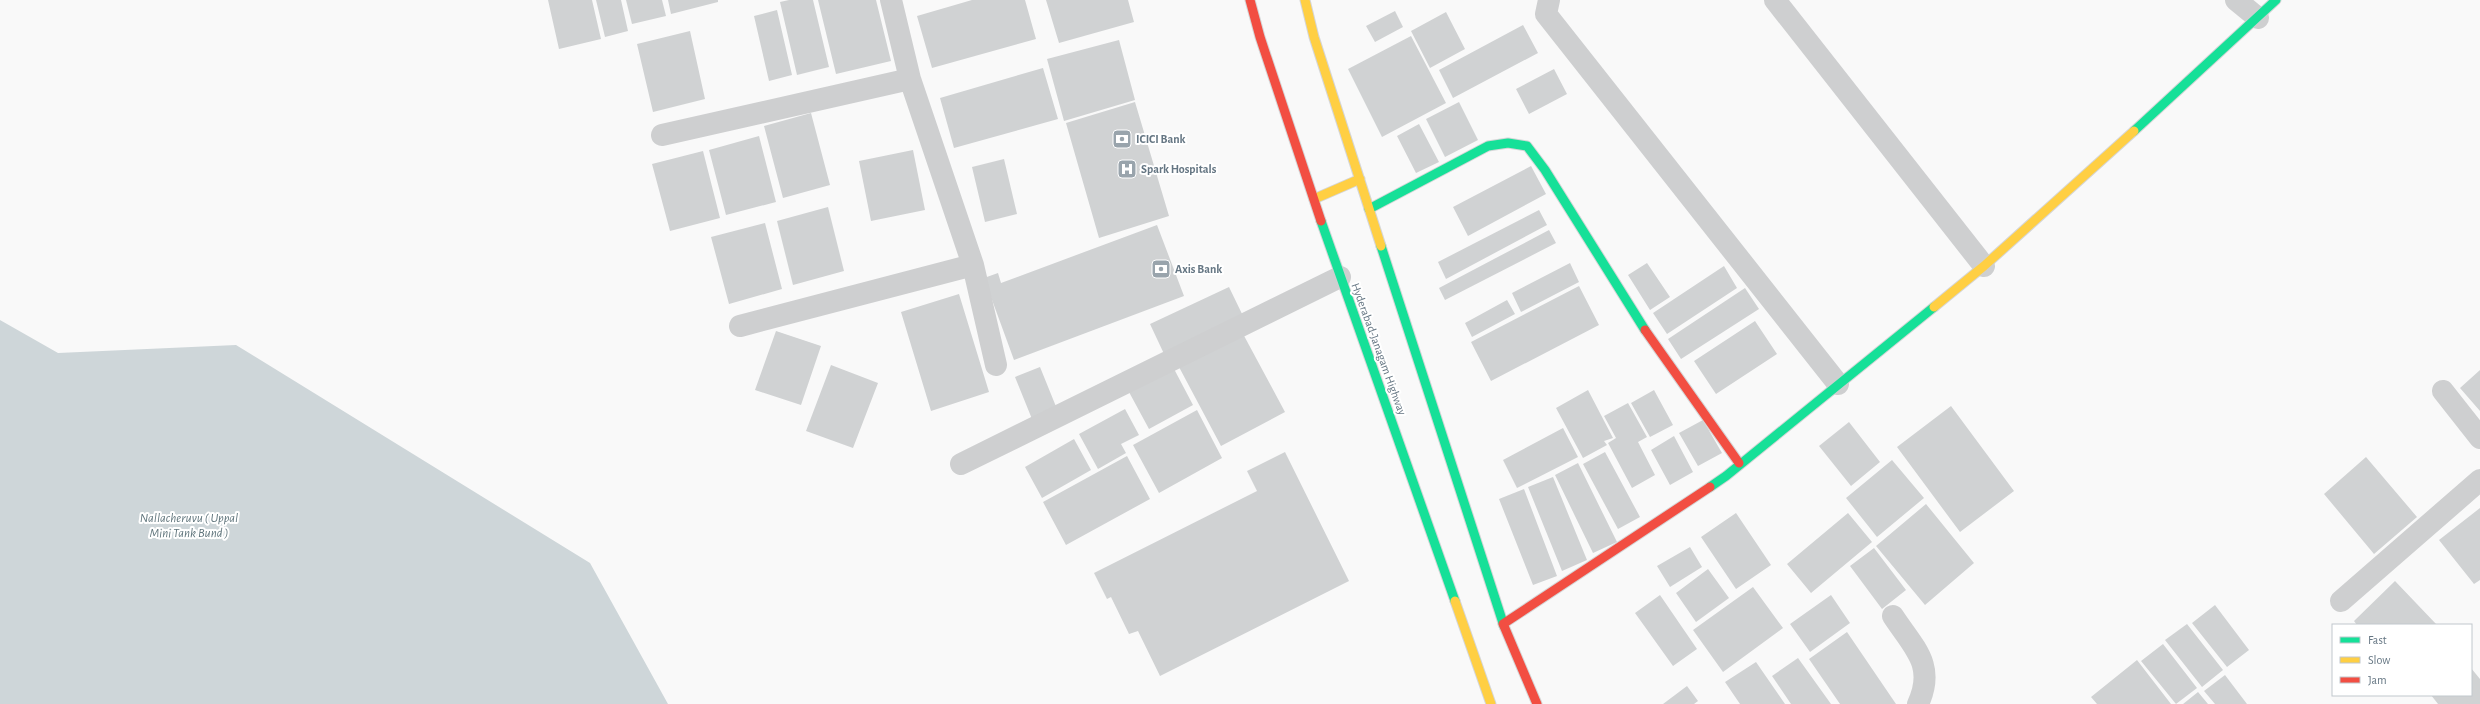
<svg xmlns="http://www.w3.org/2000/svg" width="2480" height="704" viewBox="0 0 2480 704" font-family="'Alegreya Sans',sans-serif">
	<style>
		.water { fill: #ced6d9 }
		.building { fill: #d0d2d3 }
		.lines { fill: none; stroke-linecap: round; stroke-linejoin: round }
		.fast-casing { stroke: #d5d6d7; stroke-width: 11 }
		.slow-casing { stroke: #d5d6d7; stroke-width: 11 }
		.jam-casing { stroke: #d5d6d7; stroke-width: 11 }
		.street { stroke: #cecfd0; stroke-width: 22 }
		.fast { stroke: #16e098; stroke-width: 9 }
		.slow { stroke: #ffcf43; stroke-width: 9 }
		.jam { stroke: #f24e42; stroke-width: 9 }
		.labels { text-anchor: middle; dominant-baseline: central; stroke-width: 4; stroke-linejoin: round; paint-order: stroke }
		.poi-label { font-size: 12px; font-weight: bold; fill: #657683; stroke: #fff; text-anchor: start }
		.street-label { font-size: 12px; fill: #657683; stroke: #fff }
		.water-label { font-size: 13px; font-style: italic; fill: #60757c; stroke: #fff }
	</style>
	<rect width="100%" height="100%" fill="#f9f9f9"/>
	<path class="water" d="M 0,320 L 58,353 L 236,345 L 590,563 L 668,704 L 0,704 Z"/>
	<path class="building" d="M 548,0 L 592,0 L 601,39 L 559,49 Z
		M 596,0 L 621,0 L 628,31 L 605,37 Z
		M 626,0 L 662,0 L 666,16 L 632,24 Z
		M 668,0 L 718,0 L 718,2 L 671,14 Z
		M 789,0 L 813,0 L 829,67 L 797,75 L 780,2 Z
		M 818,0 L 876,0 L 891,61 L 836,74 Z
		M 972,0 L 1025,0 L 1036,39 L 932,68 L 917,16 Z
		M 1046,0 L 1128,0 L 1134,22 L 1059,43 Z
		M 777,10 L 792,75 L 769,81 L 754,16 Z
		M 1395,11 L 1403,27 L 1375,42 L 1366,26 Z
		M 1446,12 L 1465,49 L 1430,68 L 1411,31 Z
		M 1523,25 L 1538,53 L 1453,98 L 1439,70 Z
		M 690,31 L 705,99 L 653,112 L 637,44 Z
		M 1411,36 L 1446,103 L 1382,137 L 1348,69 Z
		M 1119,40 L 1135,100 L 1064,121 L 1047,59 Z
		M 1043,68 L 1058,119 L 954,148 L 940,98 Z
		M 1554,69 L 1567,94 L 1529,114 L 1516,89 Z
		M 1135,102 L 1169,216 L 1099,238 L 1066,123 Z
		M 1459,102 L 1478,140 L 1445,157 L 1426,119 Z
		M 811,113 L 830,185 L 783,198 L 764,126 Z
		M 1419,124 L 1439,162 L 1416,173 L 1397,136 Z
		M 759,136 L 776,202 L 726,215 L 709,150 Z
		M 913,150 L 925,210 L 871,221 L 859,161 Z
		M 703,151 L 720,218 L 670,231 L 652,164 Z
		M 1004,159 L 1017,214 L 985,222 L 972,167 Z
		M 1531,166 L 1546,194 L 1468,236 L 1453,207 Z
		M 828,207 L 844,271 L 793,285 L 777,221 Z
		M 1539,210 L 1547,225 L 1446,279 L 1438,262 Z
		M 765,223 L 782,289 L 729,304 L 711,237 Z
		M 1157,225 L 1184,296 L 1014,360 L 984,278 L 998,273 L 1001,283 Z
		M 1549,230 L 1556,243 L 1445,300 L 1439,288 Z
		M 1570,263 L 1579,282 L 1521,312 L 1512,293 Z
		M 1647,263 L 1670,297 L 1650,310 L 1628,275 Z
		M 1724,266 L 1737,288 L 1667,334 L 1653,313 Z
		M 1579,286 L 1599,325 L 1491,381 L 1471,342 Z
		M 1229,287 L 1244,318 L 1165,356 L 1150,324 Z
		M 1745,288 L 1759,309 L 1681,359 L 1668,339 Z
		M 959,294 L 989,392 L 931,411 L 901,312 Z
		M 1507,300 L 1515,314 L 1472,337 L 1465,323 Z
		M 1755,321 L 1777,354 L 1716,394 L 1694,361 Z
		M 776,331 L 821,346 L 801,405 L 755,390 Z
		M 1242,332 L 1285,412 L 1221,446 L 1179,367 Z
		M 831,365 L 878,383 L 853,448 L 806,431 Z
		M 1040,367 L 1057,409 L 1032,419 L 1015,377 Z
		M 1173,367 L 1193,405 L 1149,429 L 1129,392 Z
		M 2480,370 L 2480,411 L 2460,388 Z
		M 1588,390 L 1613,438 L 1604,441 L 1607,445 L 1583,458 L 1556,408 Z
		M 1654,390 L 1673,425 L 1650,437 L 1631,403 Z
		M 1628,403 L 1647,437 L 1638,442 L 1655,475 L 1632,488 L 1608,443 L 1616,438 L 1604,416 Z
		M 1951,406 L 2014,491 L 1960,532 L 1897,447 Z
		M 1125,409 L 1139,435 L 1121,444 L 1126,453 L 1098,469 L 1079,434 Z
		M 1197,410 L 1222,458 L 1159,493 L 1133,445 Z
		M 1703,420 L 1722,453 L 1698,466 L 1679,433 Z
		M 1849,422 L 1880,462 L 1851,486 L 1819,446 Z
		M 1563,428 L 1578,457 L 1517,488 L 1503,460 Z
		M 1674,436 L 1693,472 L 1670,485 L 1651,450 Z
		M 1074,439 L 1091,470 L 1042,498 L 1025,467 Z
		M 1285,452 L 1349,581 L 1160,676 L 1138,631 L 1129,634 L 1111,597 L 1107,599 L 1094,573 L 1257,491 L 1247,471 Z
		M 1605,452 L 1640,517 L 1618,529 L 1583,464 Z
		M 1127,456 L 1150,499 L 1066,545 L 1043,502 Z
		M 2366,457 L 2417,517 L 2374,554 L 2324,494 Z
		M 1892,460 L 1924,498 L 1877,537 L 1846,498 Z
		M 1578,463 L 1617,542 L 1593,553 L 1555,475 Z
		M 1553,477 L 1587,560 L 1562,571 L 1528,487 Z
		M 1524,489 L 1557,576 L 1533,585 L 1499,499 Z
		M 1926,504 L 1974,563 L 1925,605 L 1876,546 Z
		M 2480,508 L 2480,580 L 2474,584 L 2439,540 Z
		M 1736,513 L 1771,565 L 1736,589 L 1701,537 Z
		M 1848,513 L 1872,542 L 1811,593 L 1787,564 Z
		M 1690,547 L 1702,567 L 1670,587 L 1657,566 Z
		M 1874,548 L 1906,590 L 1882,609 L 1850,566 Z
		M 1708,569 L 1729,598 L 1696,622 L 1676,593 Z
		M 2395,581 L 2437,625 L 2357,625 L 2354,621 Z
		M 1753,587 L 1783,628 L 1723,672 L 1693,630 Z
		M 1660,595 L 1697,649 L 1673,666 L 1635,613 Z
		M 1831,595 L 1850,623 L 1810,652 L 1790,624 Z
		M 2215,605 L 2249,650 L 2227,667 L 2192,623 Z
		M 2187,624 L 2223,670 L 2202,687 L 2165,640 Z
		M 1847,632 L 1896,704 L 1840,704 L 1809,659 Z
		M 2163,644 L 2197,688 L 2176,704 L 2141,661 Z
		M 1798,658 L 1831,704 L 1791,704 L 1772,676 Z
		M 2137,660 L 2171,704 L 2097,704 L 2091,697 Z
		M 1756,662 L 1785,704 L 1740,704 L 1725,682 Z
		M 2471,668 L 2480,679 L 2480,704 L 2438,704 L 2431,695 L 2471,695 Z
		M 2225,675 L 2247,704 L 2215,704 L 2204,691 Z
		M 1687,686 L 1698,701 L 1694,704 L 1663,704 Z
		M 2198,692 L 2208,704 L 2183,704 Z"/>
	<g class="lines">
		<defs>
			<path id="fast" d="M 2134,131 L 2276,0
				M 1369,209 L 1488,146 L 1508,143 L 1527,146 L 1545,170 L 1645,330
				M 1321,221 L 1455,601
				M 1381,246 L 1504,626
				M 1710,487 L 1726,476 L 1934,307"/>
			<path id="slow" d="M 1305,0 L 1314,37 L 1381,246
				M 1314,199 L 1360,179
				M 1934,307 L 1984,266 L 2134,131
				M 1455,601 L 1491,704"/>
			<path id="jam" d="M 1250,0 L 1260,37 L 1321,221
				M 1645,330 L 1739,463
				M 1503,624 L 1710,487
				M 1504,626 L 1537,704"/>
		</defs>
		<use href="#fast" class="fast-casing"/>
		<use href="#slow" class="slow-casing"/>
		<use href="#jam" class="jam-casing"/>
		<path class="street" d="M 891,0 L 910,79 L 973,265 L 996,365
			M 1549,0 L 1546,14 L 1838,384
			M 1775,0 L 1984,266
			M 2236,0 L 2258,18
			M 662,135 L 910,79
			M 740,326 L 973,265
			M 2443,391 L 2480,438
			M 961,464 L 1340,277
			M 2341,601 L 2480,480
			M 1893,616 C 1914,648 1936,665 1918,704"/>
		<use href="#fast" class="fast"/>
		<use href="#slow" class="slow"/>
		<use href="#jam" class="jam"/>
	</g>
	<defs>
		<symbol id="bank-square" viewBox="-11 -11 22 22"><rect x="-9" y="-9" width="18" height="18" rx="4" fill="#99a4ac" stroke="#fff"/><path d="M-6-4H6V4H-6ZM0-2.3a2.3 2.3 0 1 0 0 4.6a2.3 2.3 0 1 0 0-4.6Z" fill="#fff"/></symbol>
		<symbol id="hospital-square" viewBox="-11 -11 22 22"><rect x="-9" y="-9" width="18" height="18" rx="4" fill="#99a4ac" stroke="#fff"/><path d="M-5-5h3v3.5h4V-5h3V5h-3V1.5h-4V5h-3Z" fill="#fff"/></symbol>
	</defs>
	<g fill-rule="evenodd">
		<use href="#bank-square" x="1111" y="128" width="22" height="22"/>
		<use href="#hospital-square" x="1116" y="158" width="22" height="22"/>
		<use href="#bank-square" x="1150" y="258" width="22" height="22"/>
	</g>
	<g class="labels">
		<g class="poi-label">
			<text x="1136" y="139">ICICI Bank</text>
			<text x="1141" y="169">Spark Hospitals</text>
			<text x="1175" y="269">Axis Bank</text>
		</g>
		<g class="street-label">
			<text transform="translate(1379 349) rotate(70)">Hyderabad-Janagam Highway</text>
		</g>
		<g class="water-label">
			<text x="189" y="518">Nallacheruvu ( Uppal<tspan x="189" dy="15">Mini Tank Bund )</tspan></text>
		</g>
	</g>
	<rect x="2332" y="624" width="140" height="72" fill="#ffffff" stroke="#c1c8cd"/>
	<rect x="2340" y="637" width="20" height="6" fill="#16e098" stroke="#c1c8cd"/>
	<text x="2368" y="644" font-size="12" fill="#657683">Fast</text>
	<rect x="2340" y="657" width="20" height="6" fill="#ffcf43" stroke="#c1c8cd"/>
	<text x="2368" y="664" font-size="12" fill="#657683">Slow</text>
	<rect x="2340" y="677" width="20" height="6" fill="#f24e42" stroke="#c1c8cd"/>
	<text x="2368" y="684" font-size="12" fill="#657683">Jam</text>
</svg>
